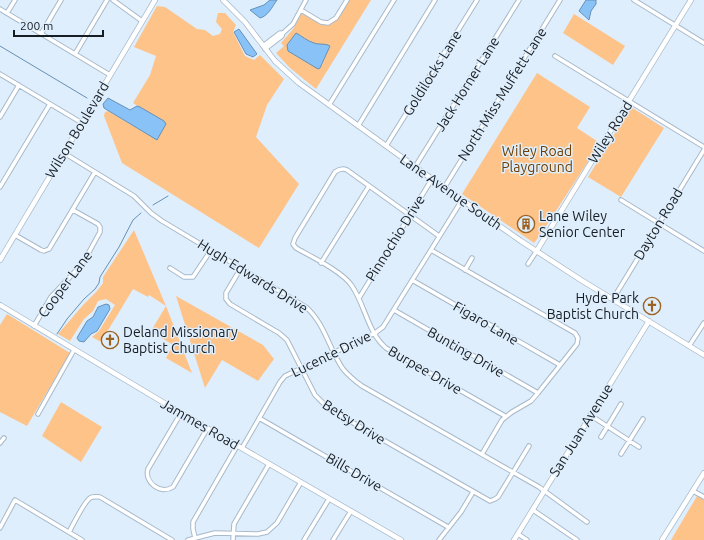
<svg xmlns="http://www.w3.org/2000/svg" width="704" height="540" viewBox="0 0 704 540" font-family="Ubuntu,sans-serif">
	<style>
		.green { fill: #fdc389; fill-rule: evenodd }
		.water { fill: #88c2f6; stroke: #6690b7 }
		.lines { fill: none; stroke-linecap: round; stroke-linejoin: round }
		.stream { stroke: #6690b7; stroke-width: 1 }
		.street-casing { stroke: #a7b9ca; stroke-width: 5.5 }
		.secondary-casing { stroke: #a7b9ca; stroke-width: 6 }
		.street { stroke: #fff; stroke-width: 3.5 }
		.secondary { stroke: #fff; stroke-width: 4.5 }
		.labels { text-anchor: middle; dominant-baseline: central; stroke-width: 3; stroke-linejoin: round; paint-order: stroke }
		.street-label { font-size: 14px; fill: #161d23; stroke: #dfeefc }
		.park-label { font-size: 14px; fill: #6b3f03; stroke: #dfeefc }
		.poi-label { font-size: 14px; fill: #161d23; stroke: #dfeefc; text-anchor: start }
	</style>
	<rect width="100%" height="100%" fill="#dfeefc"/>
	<path class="green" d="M 349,0 L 371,0 L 316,89 L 290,68 L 276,53 L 284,46 L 281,43 L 293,29 L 301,14 C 312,14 319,25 330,25 L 337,19 ZM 299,35 C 305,39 310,43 317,44 C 322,45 326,44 330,46 L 322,65 Z
		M 157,6 L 165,7 L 197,29 L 205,30 L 213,36 L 220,34 L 222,29 L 216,22 L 218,13 L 225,13 L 236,25 L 233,32 L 245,56 L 254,60 L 260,55 L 284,79 L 267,105 L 256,137 L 299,184 L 259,248 L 122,163 L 104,116 L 105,112 L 108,111 L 157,140 L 165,123 L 133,103 L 150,75 L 156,56 L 134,47 Z
		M 574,14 L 625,46 L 613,65 L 563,33 Z
		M 537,73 L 590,107 L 577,128 L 600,143 L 541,234 L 534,243 L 462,194 Z
		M 631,107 L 664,128 L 621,197 L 588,177 Z
		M 134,230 L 166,306 L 192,373 L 166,358 L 173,345 L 151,331 L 166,306 L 149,295 L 148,297 L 133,289 L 101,342 L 92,337 L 99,331 L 115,305 L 106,299 L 98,301 L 93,311 L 84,319 L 70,341 L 58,334 L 84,304 L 97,291 L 103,283 L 103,277 Z
		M 176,296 L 263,345 L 274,359 L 258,381 L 222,360 L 205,388 Z
		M 7,314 L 70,353 L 27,426 L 0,412 L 0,325 Z
		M 61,402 L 102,427 L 81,462 L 42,436 Z
		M 697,496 L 704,500 L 704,540 L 671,540 Z"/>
	<path class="water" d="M 270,0 L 277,0 C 272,7 268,16 260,18 L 250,10 L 264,5 Z
		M 586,0 L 596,0 L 596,4 L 591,11 L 589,20 L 579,11 Z
		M 239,29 L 257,54 L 253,57 L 246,54 L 234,32 Z
		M 296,33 C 302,36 307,41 314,43 C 319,45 325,43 330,46 L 320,68 L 318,69 L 288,51 L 287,45 Z
		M 108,98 L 130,110 L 137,106 L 140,107 L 164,121 L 166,124 L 157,140 L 104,108 L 103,104 Z
		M 106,304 L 109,305 L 110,309 L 97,331 L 91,334 L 84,342 L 79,341 L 77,338 L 78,336 L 87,321 L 93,317 L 98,307 Z"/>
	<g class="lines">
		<path class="stream" d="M 0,46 L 87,98
			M 153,205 L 168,196
			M 57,334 L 67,319 L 84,299 L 95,289 L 99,283 L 100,277 L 119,247 L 133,220 L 141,213"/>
		<defs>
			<path id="street" d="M 113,0 L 142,21
				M 634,0 L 704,43
				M 0,9 L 110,75
				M 301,10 L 321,22 L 328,23 L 336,18 L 347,0
				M 7,13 L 15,0
				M 41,34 L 61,0
				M 263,46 L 280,33 L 283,33
				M 265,49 L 282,36 L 283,33 L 293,24 L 306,0
				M 75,54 L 107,0
				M 555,56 L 704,147
				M 0,74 L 82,123
				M 329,105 L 394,0
				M 0,117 L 19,85
				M 358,126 L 435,0
				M 386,146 L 477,0
				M 64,153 L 134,196 L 151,213 L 162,221 L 306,307 C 325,324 329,349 343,369 C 348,375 355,381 362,386 L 539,487 L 587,522
				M 415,167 L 519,0
				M 0,187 L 50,104
				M 444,188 L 560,0
				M 621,200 L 704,251
				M 15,235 L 41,250 L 44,251 L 49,249 L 95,172
				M 439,236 L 347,170 C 343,168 339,169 335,172 L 295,238 L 293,244 L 296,248 C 312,257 343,272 352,286 C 365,305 368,333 386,348 L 505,416
				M 431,250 L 575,333 L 578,338 L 577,344 L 538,393 L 531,401 L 512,412 L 502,420 L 482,454
				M 321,263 L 369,186
				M 528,264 L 536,252
				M 170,268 L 184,277 L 193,277 L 211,250
				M 241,268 L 226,293 L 226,299 L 230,304 L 279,333 L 287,340 L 315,395 L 329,409 L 490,501 L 495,499 L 498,497 L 529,446
				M 465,270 L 472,258
				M 412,280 L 560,365
				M 359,298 L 432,179
				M 613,299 L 704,150
				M 394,310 L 538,393
				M 34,326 L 51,297 L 83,263 L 100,232 L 100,227 L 98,224 L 73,210
				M 689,346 L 704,323
				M 181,413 L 148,469 C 144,482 160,495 173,487 L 207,429
				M 38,414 L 74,350
				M 590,415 L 639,447
				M 259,418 L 448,527
				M 601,437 L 621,404
				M 0,443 L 4,438
				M 242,448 L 280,382 L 285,376 L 375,333 L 383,327 L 462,200
				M 621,454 L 643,419
				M 693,491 L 704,497
				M 533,510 L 577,540
				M 0,528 L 15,500 L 82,540
				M 69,532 C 73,525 84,502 90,498 C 93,496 96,497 100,497 L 172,540
				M 518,534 L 527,540
				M 195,538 L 193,529 L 193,522 L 237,446
				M 188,540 L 215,533 L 258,534 L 267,532 L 277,523 L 301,482
				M 233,540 L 234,524 L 269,464
				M 304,540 L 329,499
				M 333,540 L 351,511
				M 439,540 L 461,512 L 473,492"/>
			<path id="secondary" d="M 223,0 L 245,22 L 275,61 L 299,83 L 432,179 L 521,241 L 581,280 L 704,355
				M 536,252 L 691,0
				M 0,260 L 155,0
				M 0,305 L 181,413 L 401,540
				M 514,540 L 649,321
				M 662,540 L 704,473"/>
		</defs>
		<use href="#street" class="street-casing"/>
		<use href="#secondary" class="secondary-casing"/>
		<use href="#street" class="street"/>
		<use href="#secondary" class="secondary"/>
	</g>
	<defs>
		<symbol id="building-ring" viewBox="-11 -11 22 22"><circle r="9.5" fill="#dfeefc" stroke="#9c6320" stroke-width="1.5"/><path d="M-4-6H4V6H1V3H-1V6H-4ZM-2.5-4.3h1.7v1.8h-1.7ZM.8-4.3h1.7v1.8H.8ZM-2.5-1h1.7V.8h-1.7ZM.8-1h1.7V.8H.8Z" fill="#9c6320"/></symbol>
		<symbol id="church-ring" viewBox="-11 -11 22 22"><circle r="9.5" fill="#dfeefc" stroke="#9c6320" stroke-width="1.5"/><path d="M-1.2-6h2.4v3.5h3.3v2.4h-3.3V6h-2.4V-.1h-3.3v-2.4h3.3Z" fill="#9c6320"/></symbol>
	</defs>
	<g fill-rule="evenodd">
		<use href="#building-ring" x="516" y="214" width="20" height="20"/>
		<use href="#church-ring" x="642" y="296" width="20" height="20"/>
		<use href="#church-ring" x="100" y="330" width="20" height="20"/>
	</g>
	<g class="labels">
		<g class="street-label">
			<text transform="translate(432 73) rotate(-58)">Goldilocks Lane</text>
			<text transform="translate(467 84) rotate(-58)">Jack Horner Lane</text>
			<text transform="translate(502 94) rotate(-58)">North Miss Muffett Lane</text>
			<text transform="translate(77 130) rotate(-59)">Wilson Boulevard</text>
			<text transform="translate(610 132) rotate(-58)">Wiley Road</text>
			<text transform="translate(451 192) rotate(35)">Lane Avenue South</text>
			<text transform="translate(658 224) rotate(-59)">Dayton Road</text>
			<text transform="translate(395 238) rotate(-58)">Pinnochio Drive</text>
			<text transform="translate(253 276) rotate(32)">Hugh Edwards Drive</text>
			<text transform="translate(65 284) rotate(-53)">Cooper Lane</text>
			<text transform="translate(486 323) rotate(30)">Figaro Lane</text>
			<text transform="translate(466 352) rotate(30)">Bunting Drive</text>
			<text transform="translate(331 354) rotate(-26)">Lucente Drive</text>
			<text transform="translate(425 370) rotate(30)">Burpee Drive</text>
			<text transform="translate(354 422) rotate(32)">Betsy Drive</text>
			<text transform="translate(200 424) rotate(30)">Jammes Road</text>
			<text transform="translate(581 430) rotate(-58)">San Juan Avenue</text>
			<text transform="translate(354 472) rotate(30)">Bills Drive</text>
		</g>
		<g class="park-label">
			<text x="537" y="151">Wiley Road<tspan x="537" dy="16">Playground</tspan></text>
		</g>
		<g class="poi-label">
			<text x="539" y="216">Lane Wiley<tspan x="539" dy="16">Senior Center</tspan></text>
			<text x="639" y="298" text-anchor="end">Hyde Park<tspan x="639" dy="16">Baptist Church</tspan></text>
			<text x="123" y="332">Deland Missionary<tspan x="123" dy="16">Baptist Church</tspan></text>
		</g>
	</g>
	<path d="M14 30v6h89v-6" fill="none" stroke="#161d23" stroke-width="2"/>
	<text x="20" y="30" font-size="12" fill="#161d23" stroke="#dfeefc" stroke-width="3" paint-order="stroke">200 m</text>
</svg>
